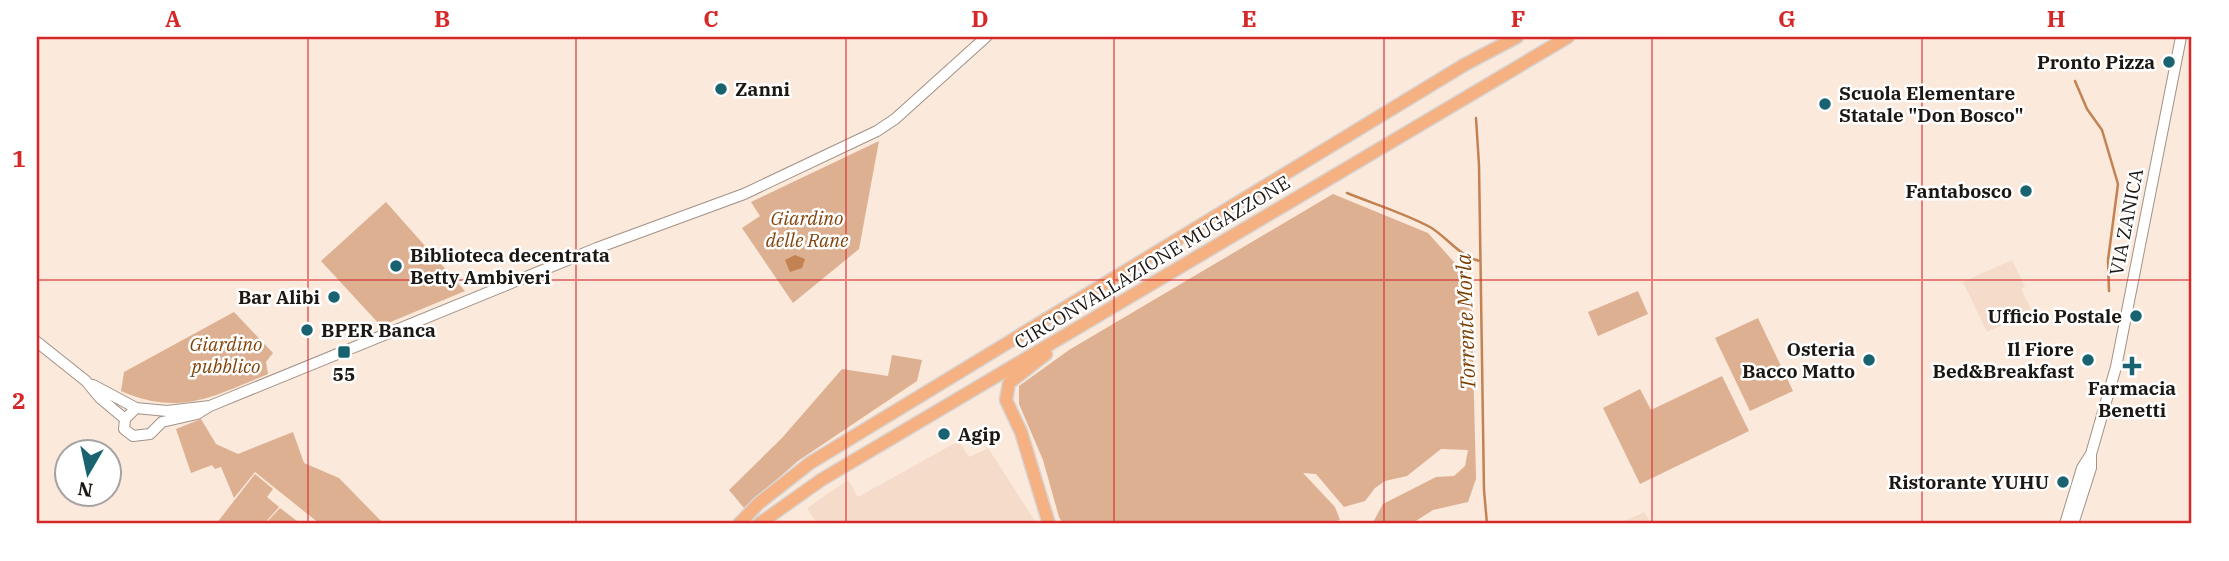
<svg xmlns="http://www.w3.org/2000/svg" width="2229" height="561" font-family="'IBM Plex Serif',serif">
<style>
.built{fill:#f4dbca}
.green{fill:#ddb092}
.water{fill:#c38252}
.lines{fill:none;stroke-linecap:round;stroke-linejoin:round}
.stream{stroke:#c38252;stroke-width:2.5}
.secondary-casing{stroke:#a29185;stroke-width:12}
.highway-casing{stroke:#d6d5d5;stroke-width:15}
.secondary{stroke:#fff;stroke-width:10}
.highway{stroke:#f5b182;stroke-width:12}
.grid{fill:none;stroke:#d62828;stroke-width:2;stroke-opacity:0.55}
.poi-dot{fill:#196370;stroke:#fff;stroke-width:2.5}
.labels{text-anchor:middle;stroke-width:5;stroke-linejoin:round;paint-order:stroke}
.poi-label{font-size:19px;font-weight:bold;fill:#1d1713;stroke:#fff;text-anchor:end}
.park-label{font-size:19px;font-style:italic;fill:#82440a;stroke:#fff}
.street-label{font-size:19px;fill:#1d1713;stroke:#fff}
.water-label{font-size:21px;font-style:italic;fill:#7c3e00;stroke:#fff}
.neatline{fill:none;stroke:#d62828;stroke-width:2.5}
.grid-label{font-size:23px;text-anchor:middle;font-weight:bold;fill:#d62828}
</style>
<rect width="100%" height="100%" fill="#fbe9dc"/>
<path class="built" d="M2012,260L2025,287L2021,289L2032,311L1987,332L1963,282Z
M959,441L969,457L988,448L1037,524H817L807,508L848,480L858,497Z
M1644,512L1652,524H1618Z"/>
<path class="green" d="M879,141L859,249L793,303L742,228L760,216L751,202Z
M1333,194L1428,233L1454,262L1471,277L1476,479L1468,502L1433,510L1411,524H1372L1383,504L1436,477L1454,476L1465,466L1468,450L1441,449L1407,476L1385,481L1375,488L1365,501L1344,507L1316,474L1303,473L1335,507L1340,520L1321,524H1063L1059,517L1043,460L1019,404V386L1069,350Z
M386,202L465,291L381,326L321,261Z
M1638,291L1648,314L1598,336L1588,312Z
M234,312L273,353L266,362L268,374C213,396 180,417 121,391L124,372Z
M1758,318L1793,391L1750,411L1715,338Z
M892,355L922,360L917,381L798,461L744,508L729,490L782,438L842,369L888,376Z
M1722,376L1749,431L1640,484L1603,408L1640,389L1651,410Z
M201,419L216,444L238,454L293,432L304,463L339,478L382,522L379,524H320L255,472L234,498L221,467L215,469L212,465L191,473L176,429Z
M255,474L273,489L267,497L279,507L264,524H216Z
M280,508L301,524H265Z"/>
<path class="water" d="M795,255L805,259L802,268L790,272L785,260Z"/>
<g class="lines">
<path class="stream" d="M2075,81L2087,109L2102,130L2118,184L2108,260L2109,291
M1476,118L1479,165L1484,490L1487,524
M1347,193C1374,204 1404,213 1430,227C1447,237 1460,257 1480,261"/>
<g class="secondary-casing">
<path id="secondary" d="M37,342L86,381L100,398L125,419
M93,385L136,408
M210,406L167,411L136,408L125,419L124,429L133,436L150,434L162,422L197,414L210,406L597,248L744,194L877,131L895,119L986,37
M2065,524L2082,468L2091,454
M2073,524L2091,468V454L2116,367L2181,37"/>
</g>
<g class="highway-casing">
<path id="highway" d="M1046,354L1009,383L1006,400L1021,432L1049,524
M739,524L759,503L810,463L1464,65L1517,37
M759,524L821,480L1568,37"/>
</g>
<use href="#secondary" class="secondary"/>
<use href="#highway" class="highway"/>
</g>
<path class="grid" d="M308,37V524M576,37V524M846,37V524M1114,37V524M1384,37V524M1652,37V524M1922,37V524M37,280H2192"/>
<g class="poi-dot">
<circle cx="2169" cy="62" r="7"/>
<circle cx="721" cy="89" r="7"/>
<circle cx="1825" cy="104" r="7"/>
<circle cx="2026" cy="191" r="7"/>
<circle cx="396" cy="266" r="7"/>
<circle cx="334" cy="297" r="7"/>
<circle cx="2136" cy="316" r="7"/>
<circle cx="307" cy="330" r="7"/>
<rect x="337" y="345" width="14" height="14" rx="3.5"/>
<circle cx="1869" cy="360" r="7"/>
<circle cx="2088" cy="360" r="7"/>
<path d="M2128.5 355.5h7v7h7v7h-7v7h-7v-7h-7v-7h7z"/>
<circle cx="944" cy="434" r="7"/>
<circle cx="2063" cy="482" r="7"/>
</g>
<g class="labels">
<g class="poi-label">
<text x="2155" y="69">Pronto Pizza</text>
<text x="735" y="96" text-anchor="start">Zanni</text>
<text x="1839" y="100" text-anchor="start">Scuola Elementare<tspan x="1839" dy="22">Statale "Don Bosco"</tspan></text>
<text x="2012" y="198">Fantabosco</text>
<text x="410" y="262" text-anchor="start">Biblioteca decentrata<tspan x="410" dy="22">Betty Ambiveri</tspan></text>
<text x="320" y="304">Bar Alibi</text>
<text x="2122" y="323">Ufficio Postale</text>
<text x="321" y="337" text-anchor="start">BPER Banca</text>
<text x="1855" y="356">Osteria<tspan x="1855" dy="22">Bacco Matto</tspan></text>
<text x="2074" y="356">Il Fiore<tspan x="2074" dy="22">Bed&amp;Breakfast</tspan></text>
<text x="344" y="381" text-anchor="middle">55</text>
<text x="2132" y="395" text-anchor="middle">Farmacia<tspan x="2132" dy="22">Benetti</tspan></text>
<text x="958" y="441" text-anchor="start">Agip</text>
<text x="2049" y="489">Ristorante YUHU</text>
</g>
<g class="park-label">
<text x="807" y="225">Giardino<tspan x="807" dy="22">delle Rane</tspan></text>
<text x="226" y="351">Giardino<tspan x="226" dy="22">pubblico</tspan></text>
</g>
<g class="street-label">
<text transform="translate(2126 222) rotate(-79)" y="7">VIA ZANICA</text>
<text transform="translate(1152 262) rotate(-31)" y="7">CIRCONVALLAZIONE MUGAZZONE</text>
</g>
<g class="water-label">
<text transform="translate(1466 322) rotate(-92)" y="7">Torrente Morla</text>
</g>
</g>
<rect width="2229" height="561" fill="none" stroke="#ffffff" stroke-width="77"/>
<g transform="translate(88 473) rotate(189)"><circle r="33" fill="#ffffff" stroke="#a5a2a1" stroke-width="2"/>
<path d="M0-5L12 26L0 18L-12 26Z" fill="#196370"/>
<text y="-10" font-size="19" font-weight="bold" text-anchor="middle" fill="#1d1713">N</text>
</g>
<rect x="38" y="38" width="2152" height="484" class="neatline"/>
<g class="grid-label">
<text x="173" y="27">A</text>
<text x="442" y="27">B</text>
<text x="711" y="27">C</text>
<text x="980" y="27">D</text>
<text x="1249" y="27">E</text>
<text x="1518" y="27">F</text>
<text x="1787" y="27">G</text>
<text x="2056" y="27">H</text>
<text x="19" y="167">1</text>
<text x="19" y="409">2</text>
</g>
</svg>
